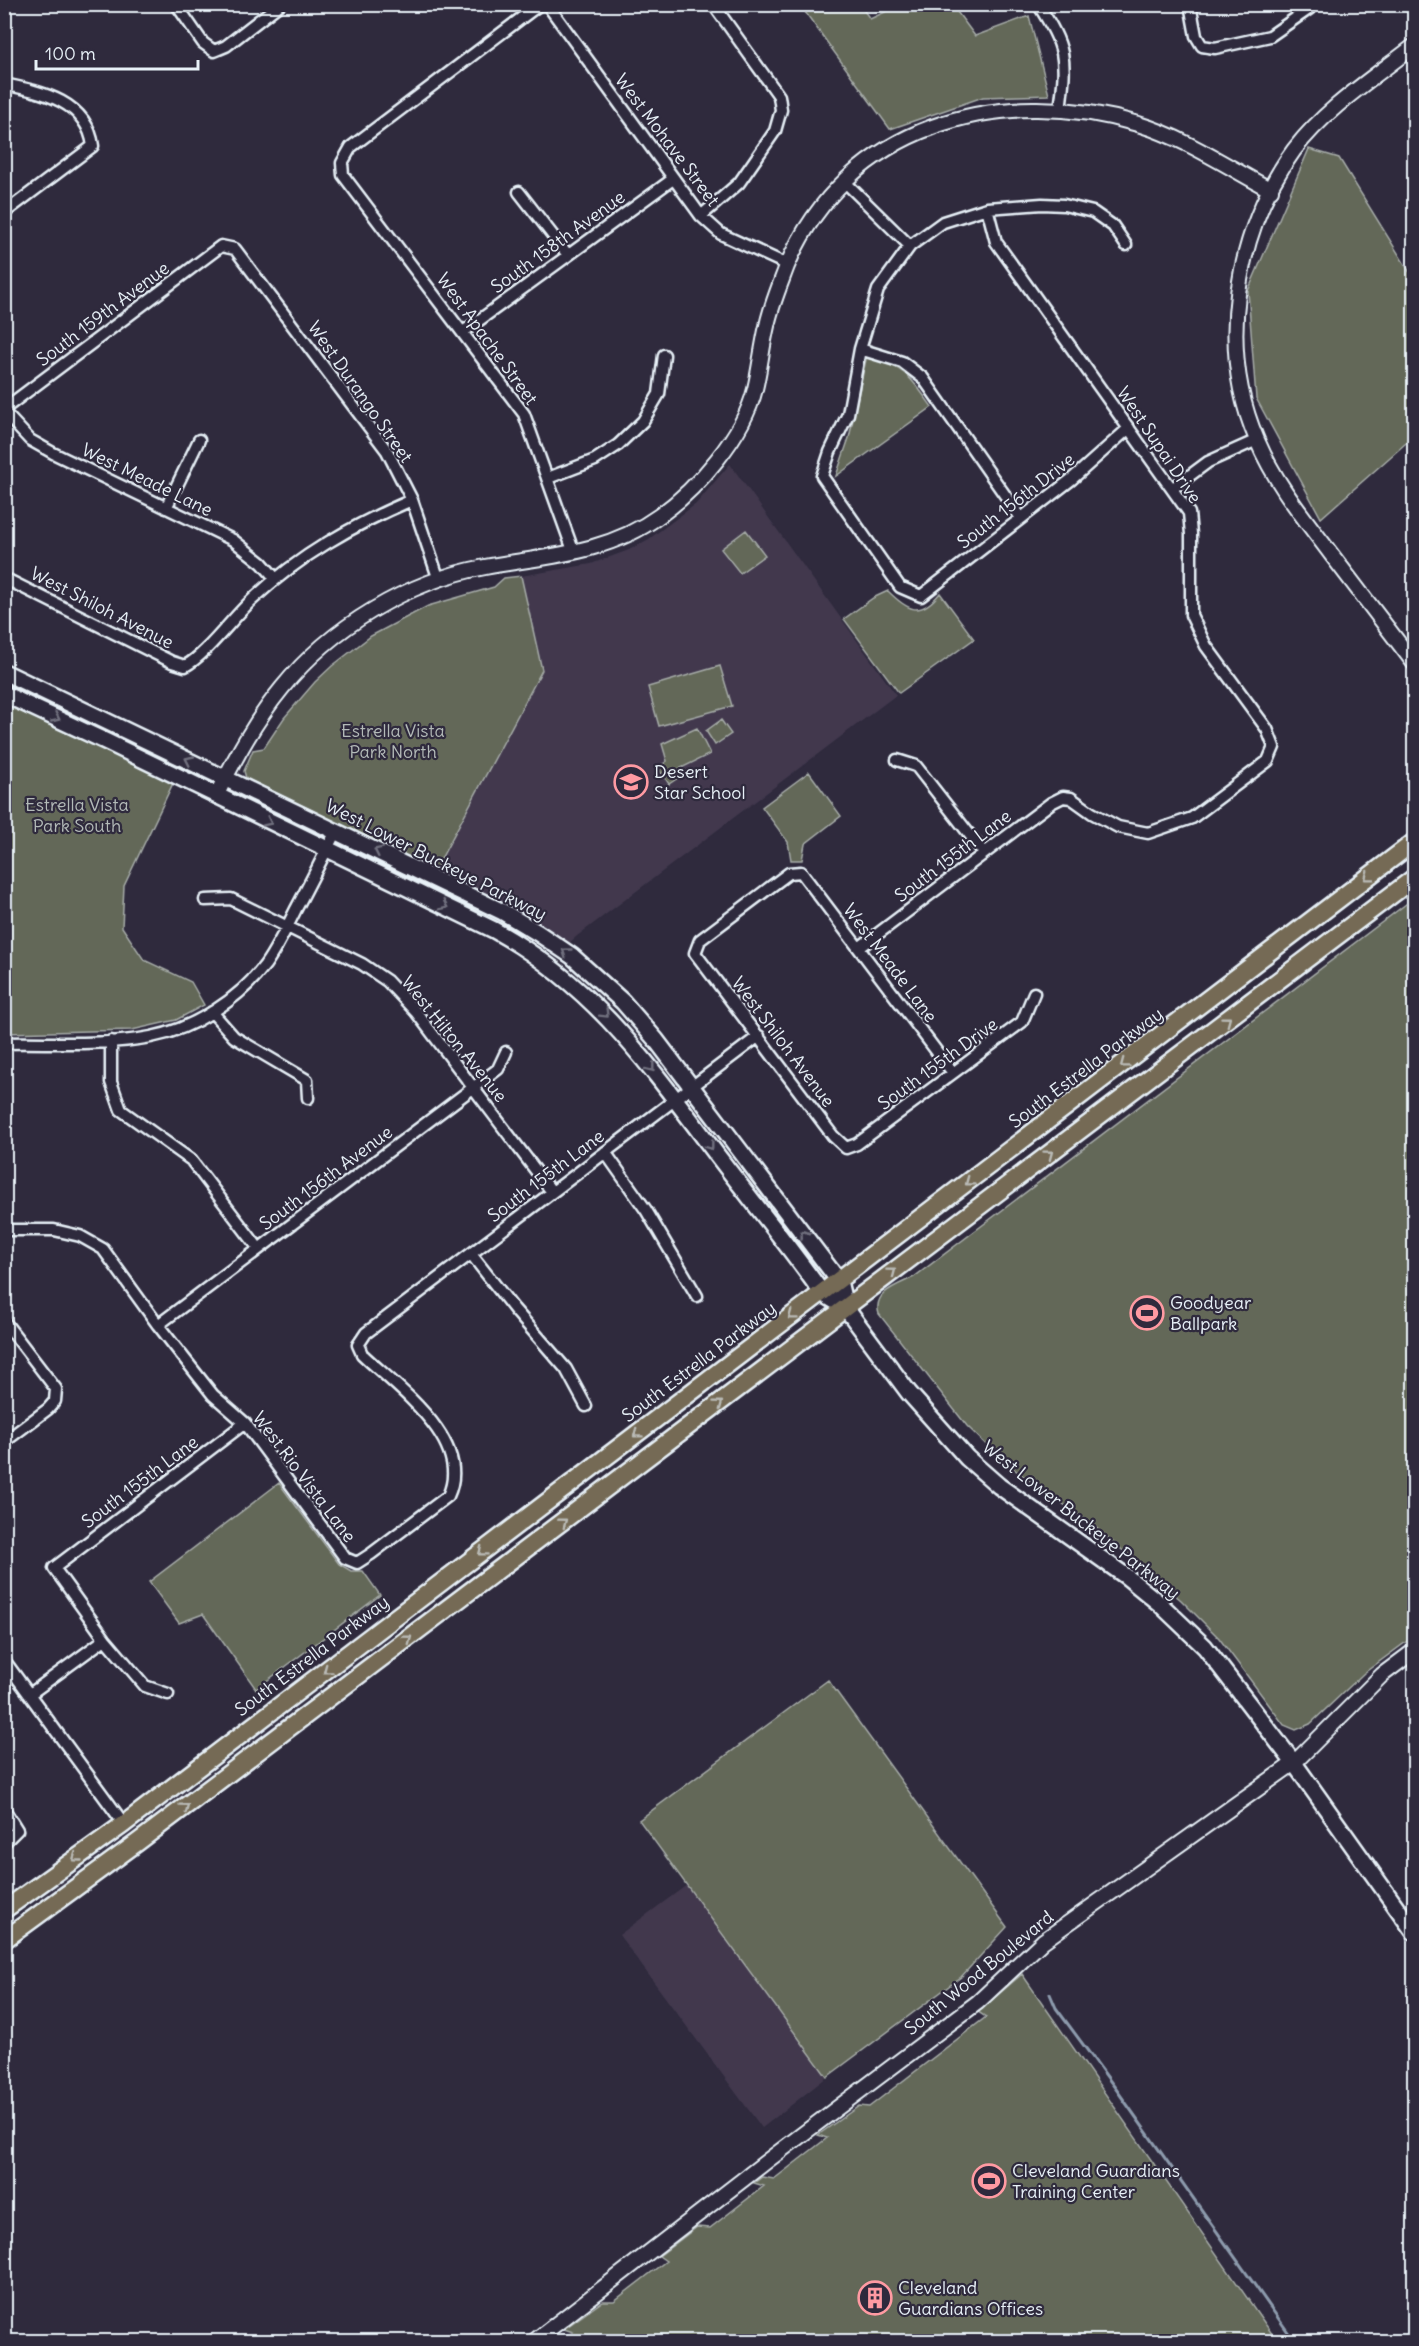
<svg xmlns="http://www.w3.org/2000/svg" width="1419" height="2346" font-family="Delius,sans-serif">
<style>
.built{fill:#42394e}
.green{fill:#636759;stroke:#a6aca8;stroke-width:1.5}
.lines{fill:none;stroke-linecap:round;stroke-linejoin:round}
.stream{stroke:#8d9bad;stroke-width:3}
.minor-casing{stroke:#e8f1f8;stroke-width:15}
.tertiary-casing{stroke:#e8f1f8;stroke-width:18}
.secondary-casing{stroke:#e8f1f8;stroke-width:20}
.primary-casing{stroke:#e8f1f8;stroke-width:21}
.minor{stroke:#2f2a3d;stroke-width:10}
.tertiary{stroke:#2f2a3d;stroke-width:14}
.secondary{stroke:#2f2a3d;stroke-width:15}
.primary{stroke:#756b55;stroke-width:16}
.oneway{stroke:#70707e}
.oneway2{stroke:#babbb7}
.labels{text-anchor:middle;stroke-width:4.5;stroke-linejoin:round;paint-order:stroke}
.street-label{font-size:18px;fill:#e8f1f8;stroke:#2f2a3d}
.park-label{font-size:18px;fill:#b3bab8;stroke:#2f2a3d}
.poi-label{font-size:18px;fill:#e8f1f8;stroke:#2f2a3d;text-anchor:start}
</style>
<rect width="100%" height="100%" fill="#2f2a3d"/>
<filter id="ink" filterUnits="userSpaceOnUse"><feTurbulence type="fractalNoise" baseFrequency=".0167" numOctaves="2"/><feDisplacementMap in="SourceGraphic" scale="12" xChannelSelector="R" yChannelSelector="G"/><feConvolveMatrix kernelMatrix="1 2 1 2 8 2 1 2 1" color-interpolation-filters="sRGB"/></filter>
<g filter="url(#ink)">
<path class="built" d="M730,464L896,695L577,936L568,944L516,911L435,870L542,670L521,576L591,564L629,550L649,539L696,504Z
M687,1885L827,2077L762,2128L619,1935Z"/>
<path class="green" d="M800,5H860L870,19L900,5H952L975,36L1029,16L1049,95L983,97L890,129Z
M1309,149L1339,158L1414,279V436L1321,518L1256,398L1248,291Z
M867,355C905,368 910,376 932,407L836,476L849,438Z
M746,530L765,555L740,573L721,549Z
M521,576L542,670L435,870L246,778L244,771L253,750L264,748L284,718L315,682L332,666L371,636L428,606L494,587L504,578Z
M888,591C908,611 920,618 940,593L974,639L899,693L844,619L873,598Z
M720,666L732,706L659,726L648,687Z
M4,701L174,781L124,886L122,927L144,960L191,982L204,1005L176,1020L132,1030L5,1033Z
M721,720L731,734L715,745L706,731Z
M697,728L710,754L679,769L682,775L669,784L658,768L667,761L662,744Z
M809,772L841,816L805,844L802,860H791L788,842L762,807Z
M1414,898V1636L1364,1673L1310,1724L1296,1730L1284,1725L1219,1638L1181,1600L1094,1526L1004,1462L967,1426L879,1314C872,1292 898,1285 914,1277Z
M279,1483L339,1564L351,1571H363L380,1595L256,1689L203,1614L179,1623L149,1582Z
M828,1680L1007,1927L961,1977L827,2077L639,1820Z
M1022,1974L1277,2341H560L573,2332L564,2329L603,2301H614L666,2261L659,2256L697,2227L710,2228L764,2186L754,2183L762,2177L774,2179L827,2138L818,2135L859,2106L869,2107L986,2017L978,2012Z"/>
<g class="lines">
<path class="stream" d="M1050,1994L1056,2008L1116,2089L1295,2342"/>
<g class="minor-casing">
<path id="minor" d="M176,4L203,43L214,51L226,46L280,4
M540,4L351,147L342,163L343,175L524,414L574,553
M547,4L701,216L721,234L788,265
M878,4H881
M1038,4C1066,48 1067,58 1060,109
M1190,4L1196,36L1202,46L1215,48L1270,36L1316,4
M4,84C42,92 87,101 93,146L4,213
M844,181L910,246
M519,192L568,255
M701,216L739,183L775,131L781,110L779,96L713,4
M1126,245L1113,226L1093,212L1064,205L1042,204L987,208L943,222L910,246L878,290L860,349L848,414L830,452L822,476L900,587L921,596L1072,479L1129,428
M463,332L673,179
M860,349L902,362L923,378L1021,518
M4,409L221,246L235,249L387,451L412,500L439,580
M4,412L30,440L53,453L233,540L262,563L276,579
M548,478L595,460L618,445L643,421L659,394L664,355
M1173,488L1208,462L1257,440
M166,508L199,440
M4,578L172,662L185,666C206,655 233,617 253,599C300,555 353,525 412,500
M897,760L916,766L984,853
M205,900L231,899L362,964L387,981L416,1012L552,1192
M859,948L1051,803L1063,797L1071,798L1092,813L1118,827L1148,833L1192,818L1268,761L1274,747L1267,729L1206,646L1191,615V534L1189,513L996,242L987,208
M212,1012L234,1037L307,1080L308,1098
M111,1041V1082L121,1110L191,1160L259,1249
M4,1043C53,1042 103,1046 151,1037C194,1029 239,999 265,965C277,948 287,927 296,909C310,883 323,857 336,831
M953,1073L801,872L789,873L700,940L695,953L833,1136L846,1148L857,1144L1022,1022L1034,993
M605,1152L646,1210L697,1296
M4,1230H54L80,1236L103,1249L158,1325L213,1395L245,1423L345,1558L357,1563L371,1554L448,1496C474,1441 396,1387 362,1354L358,1345L366,1333L759,1036
M471,1254L514,1309L566,1369L586,1406
M4,1321L56,1389L55,1401L48,1409L4,1442
M158,1325L498,1069L506,1052
M4,1660L124,1824
M30,1694L105,1639
M168,1694L145,1686L105,1639L54,1568L245,1423
M4,1809L17,1830L4,1843"/>
</g>
<g class="tertiary-casing">
<path id="tertiary" d="M1414,46C1373,78 1326,108 1294,150C1235,231 1217,348 1257,440C1275,483 1304,518 1331,554C1359,591 1387,627 1414,663
M216,796C235,758 255,721 282,688C331,627 408,581 485,567C545,556 607,554 659,516C697,489 744,435 755,389C760,368 762,347 767,326C771,306 780,285 787,266C846,125 1000,83 1138,124C1185,138 1228,167 1271,190
M533,2342L767,2161L978,2002L1043,1941L1294,1763L1382,1675L1414,1651"/>
</g>
<g class="secondary-casing">
<path id="secondary" d="M4,672L503,912L538,933L572,956L623,1002L656,1040L839,1281L845,1307
M4,694L107,742L494,930C595,986 649,1065 717,1155C752,1201 789,1246 822,1293L845,1307L909,1393L967,1458L999,1486L1127,1577L1160,1604L1205,1647L1294,1763L1414,1932"/>
</g>
<g class="primary-casing">
<path id="primary" d="M4,1910L124,1824L1414,842
M4,1940L138,1842L1414,878"/>
</g>
<use href="#minor" class="minor"/>
<use href="#tertiary" class="tertiary"/>
<use href="#secondary" class="secondary"/>
<use href="#primary" class="primary"/>
</g>
<defs><path id="oneway-chevron" d="M-2-3.5L2.5 0L-2 3.5" fill="none" stroke-width="1.6" stroke-linecap="round" stroke-linejoin="round" transform="scale(1.5)"/></defs>
<g class="oneway">
<use href="#oneway-chevron" transform="translate(56 718) rotate(25)"/>
<use href="#oneway-chevron" transform="translate(189 760) rotate(-155)"/>
<use href="#oneway-chevron" transform="translate(268 822) rotate(26)"/>
<use href="#oneway-chevron" transform="translate(378 851) rotate(-154)"/>
<use href="#oneway-chevron" transform="translate(444 906) rotate(26)"/>
<use href="#oneway-chevron" transform="translate(566 952) rotate(-144)"/>
<use href="#oneway-chevron" transform="translate(605 1014) rotate(45)"/>
<use href="#oneway-chevron" transform="translate(651 1068) rotate(52)"/>
<use href="#oneway-chevron" transform="translate(710 1146) rotate(53)"/>
<use href="#oneway-chevron" transform="translate(804 1234) rotate(-127)"/>
</g>
<g class="oneway2">
<use href="#oneway-chevron" transform="translate(1368 877) rotate(143)"/>
<use href="#oneway-chevron" transform="translate(1227 1020) rotate(-37)"/>
<use href="#oneway-chevron" transform="translate(1124 1064) rotate(143)"/>
<use href="#oneway-chevron" transform="translate(1049 1154) rotate(-37)"/>
<use href="#oneway-chevron" transform="translate(969 1182) rotate(143)"/>
<use href="#oneway-chevron" transform="translate(892 1272) rotate(-37)"/>
<use href="#oneway-chevron" transform="translate(792 1316) rotate(143)"/>
<use href="#oneway-chevron" transform="translate(719 1404) rotate(-37)"/>
<use href="#oneway-chevron" transform="translate(637 1434) rotate(143)"/>
<use href="#oneway-chevron" transform="translate(563 1522) rotate(-37)"/>
<use href="#oneway-chevron" transform="translate(482 1552) rotate(143)"/>
<use href="#oneway-chevron" transform="translate(408 1639) rotate(-37)"/>
<use href="#oneway-chevron" transform="translate(327 1670) rotate(143)"/>
<use href="#oneway-chevron" transform="translate(185 1807) rotate(-37)"/>
<use href="#oneway-chevron" transform="translate(76 1858) rotate(144)"/>
</g>
</g>
<defs>
<g id="school-ring" transform="scale(1.725)"><circle r="9.5" fill="#2f2a3d" stroke="#ff9aa2" stroke-width="1.5"/><path d="M0-5L7-2L0 1L-7-2ZM-4 1L0 2.5L4 1V4Q0 6-4 4Z" fill="#ff9aa2"/></g>
<g id="stadium-ring" transform="scale(1.725)"><circle r="9.5" fill="#2f2a3d" stroke="#ff9aa2" stroke-width="1.5"/><path d="M0-5a6.5 5 0 1 0 0 10a6.5 5 0 1 0 0-10ZM-3.5-1.8h7v3.6h-7Z" fill="#ff9aa2"/></g>
<g id="building-ring" transform="scale(1.725)"><circle r="9.5" fill="#2f2a3d" stroke="#ff9aa2" stroke-width="1.5"/><path d="M-4-6H4V6H1V3H-1V6H-4ZM-2.5-4.3h1.7v1.8h-1.7ZM.8-4.3h1.7v1.8H.8ZM-2.5-1h1.7V.8h-1.7ZM.8-1h1.7V.8H.8Z" fill="#ff9aa2"/></g>
</defs>
<g fill-rule="evenodd">
<use href="#school-ring" x="631" y="782"/>
<use href="#stadium-ring" x="1147" y="1313"/>
<use href="#stadium-ring" x="989" y="2181"/>
<use href="#building-ring" x="875" y="2298"/>
</g>
<g class="labels">
<g class="street-label">
<text transform="translate(667 140) rotate(53)" y="6">West Mohave Street</text>
<text transform="translate(558 242) rotate(-36)" y="6">South 158th Avenue</text>
<text transform="translate(103 314) rotate(-37)" y="6">South 159th Avenue</text>
<text transform="translate(487 339) rotate(54)" y="6">West Apache Street</text>
<text transform="translate(360 392) rotate(55)" y="6">West Durango Street</text>
<text transform="translate(1159 445) rotate(56)" y="6">West Supai Drive</text>
<text transform="translate(147 480) rotate(26)" y="6">West Meade Lane</text>
<text transform="translate(1016 501) rotate(-38)" y="6">South 156th Drive</text>
<text transform="translate(102 608) rotate(27)" y="6">West Shiloh Avenue</text>
<text transform="translate(953 856) rotate(-37)" y="6">South 155th Lane</text>
<text transform="translate(436 860) rotate(27)" y="6">West Lower Buckeye Parkway</text>
<text transform="translate(890 963) rotate(53)" y="6">West Meade Lane</text>
<text transform="translate(454 1039) rotate(51)" y="6">West Hilton Avenue</text>
<text transform="translate(783 1042) rotate(53)" y="6">West Shiloh Avenue</text>
<text transform="translate(938 1064) rotate(-36)" y="6">South 155th Drive</text>
<text transform="translate(1086 1068) rotate(-37)" y="6">South Estrella Parkway</text>
<text transform="translate(546 1176) rotate(-37)" y="6">South 155th Lane</text>
<text transform="translate(326 1178) rotate(-37)" y="6">South 156th Avenue</text>
<text transform="translate(699 1362) rotate(-37)" y="6">South Estrella Parkway</text>
<text transform="translate(304 1477) rotate(53)" y="6">West Rio Vista Lane</text>
<text transform="translate(140 1482) rotate(-37)" y="6">South 155th Lane</text>
<text transform="translate(1081 1520) rotate(38)" y="6">West Lower Buckeye Parkway</text>
<text transform="translate(312 1656) rotate(-37)" y="6">South Estrella Parkway</text>
<text transform="translate(979 1973) rotate(-39)" y="6">South Wood Boulevard</text>
</g>
<g class="park-label">
<text x="393" y="737">Estrella Vista<tspan x="393" dy="21">Park North</tspan></text>
<text x="77" y="811">Estrella Vista<tspan x="77" dy="21">Park South</tspan></text>
</g>
<g class="poi-label">
<text x="654" y="778">Desert<tspan x="654" dy="21">Star School</tspan></text>
<text x="1170" y="1309">Goodyear<tspan x="1170" dy="21">Ballpark</tspan></text>
<text x="1012" y="2177">Cleveland Guardians<tspan x="1012" dy="21">Training Center</tspan></text>
<text x="898" y="2294">Cleveland<tspan x="898" dy="21">Guardians Offices</tspan></text>
</g>
</g>
<rect width="1419" height="2346" fill="none" stroke="#2f2a3d" stroke-width="24"/>
<rect x="12" y="12" width="1395" height="2322" fill="none" stroke="#e8f1f8" stroke-width="2" filter="url(#ink)"/>
<path d="M36 60v9h162v-9" fill="none" stroke="#e8f1f8" stroke-width="3"/>
<text x="45" y="60" font-size="18" fill="#e8f1f8" stroke="#2f2a3d" stroke-width="4.5" paint-order="stroke">100 m</text>
</svg>
